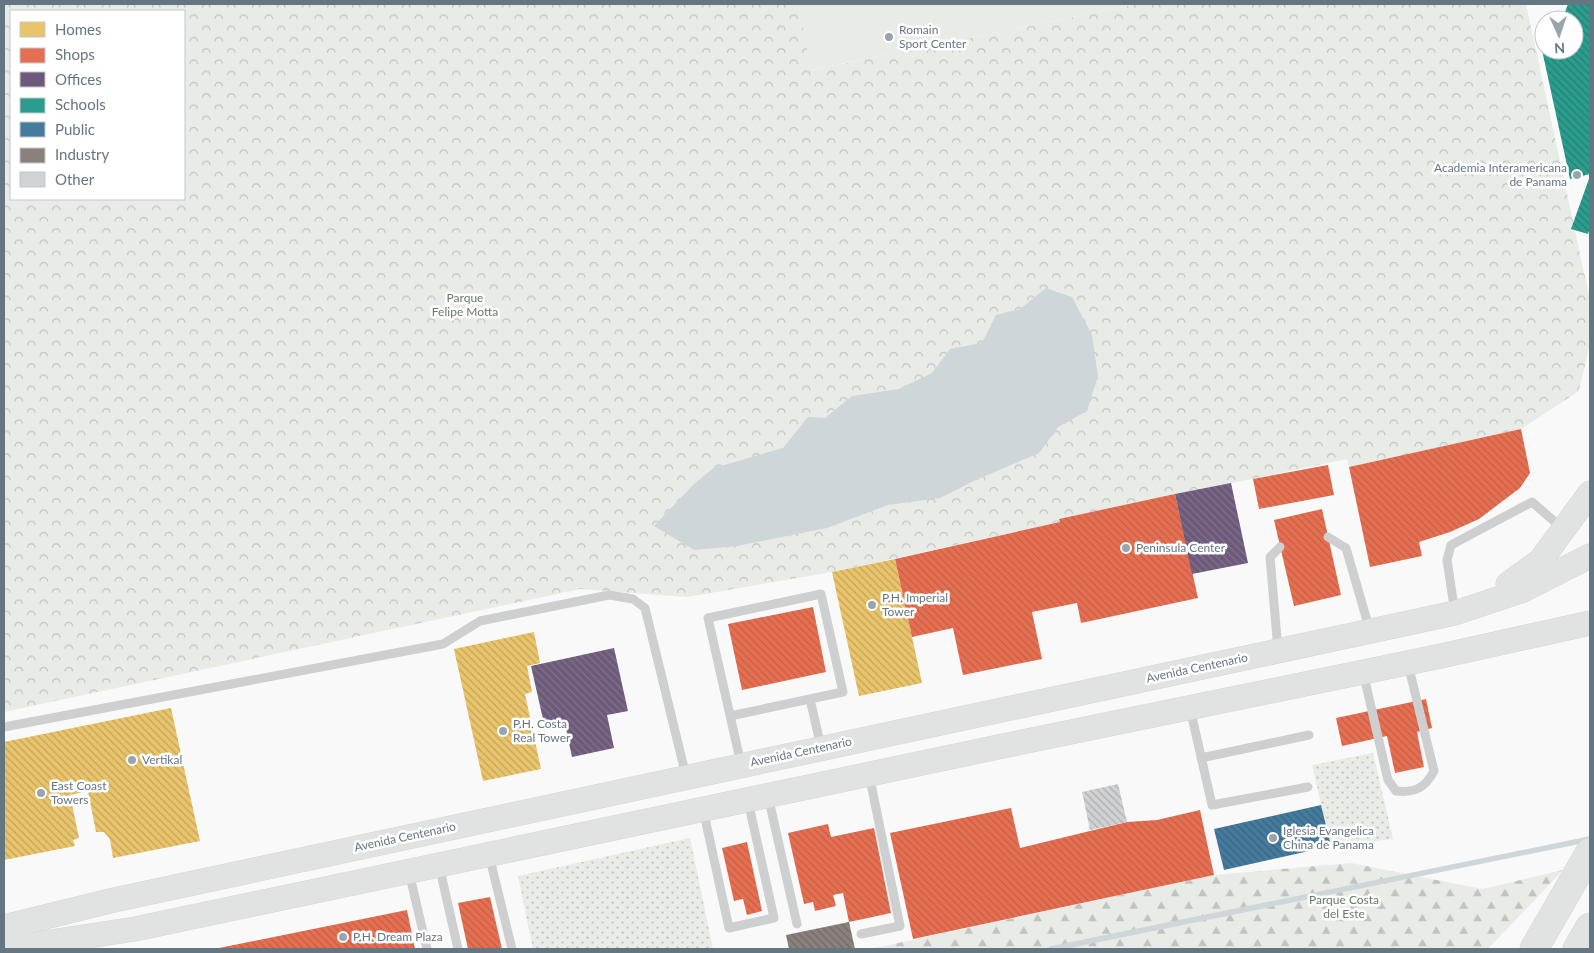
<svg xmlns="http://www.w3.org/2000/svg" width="1594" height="953" font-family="Lato,sans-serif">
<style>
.grass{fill:url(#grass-dots)}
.forest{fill:url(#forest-firs)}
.park{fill:url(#park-crowns);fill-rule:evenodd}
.garden{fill:#e8ebe6}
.water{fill:#ced6d9}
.homes{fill:url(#homes-back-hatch)}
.shops{fill:url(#shops-back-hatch)}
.offices{fill:url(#offices-back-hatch)}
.schools{fill:url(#schools-back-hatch)}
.public{fill:url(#public-back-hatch)}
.industry{fill:url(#industry-back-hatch)}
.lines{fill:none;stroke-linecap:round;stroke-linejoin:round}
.stream{stroke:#ced6d9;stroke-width:5.5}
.building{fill:url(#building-back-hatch)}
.secondary-casing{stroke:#d5d6d7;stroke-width:25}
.motorway-casing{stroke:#d5d6d6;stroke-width:29}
.service{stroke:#cecfd0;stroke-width:9}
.secondary{stroke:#e1e2e2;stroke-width:24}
.motorway{stroke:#e1e2e2;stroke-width:28}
.poi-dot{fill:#99a4ac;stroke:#fff;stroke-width:2}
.labels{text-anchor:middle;stroke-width:5;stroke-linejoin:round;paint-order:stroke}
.poi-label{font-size:12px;fill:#657683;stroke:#fff;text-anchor:start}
.park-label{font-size:12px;fill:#687a64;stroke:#fff}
.street-label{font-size:12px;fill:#657683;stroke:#fff}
</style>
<defs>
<pattern id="grass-dots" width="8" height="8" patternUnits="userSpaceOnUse" patternTransform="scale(1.25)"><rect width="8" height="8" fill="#e8ebe6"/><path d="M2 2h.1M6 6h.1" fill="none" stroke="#c0c3c0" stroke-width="1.8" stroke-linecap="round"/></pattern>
<pattern id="forest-firs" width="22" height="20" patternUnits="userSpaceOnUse" patternTransform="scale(1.25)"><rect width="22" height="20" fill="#e8ebe6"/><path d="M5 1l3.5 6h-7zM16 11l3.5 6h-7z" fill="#c0c3c0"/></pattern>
<pattern id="park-crowns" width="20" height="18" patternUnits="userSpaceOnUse" patternTransform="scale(1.25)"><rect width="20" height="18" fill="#e8ebe6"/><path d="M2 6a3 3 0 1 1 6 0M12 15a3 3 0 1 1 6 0" fill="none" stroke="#c0c3c0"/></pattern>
<pattern id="homes-back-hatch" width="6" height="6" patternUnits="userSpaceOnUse" patternTransform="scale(1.25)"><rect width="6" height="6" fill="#e9c46a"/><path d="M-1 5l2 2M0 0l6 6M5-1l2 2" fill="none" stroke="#c0a45d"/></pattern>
<pattern id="shops-back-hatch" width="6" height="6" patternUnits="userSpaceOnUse" patternTransform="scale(1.25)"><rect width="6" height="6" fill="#e76f51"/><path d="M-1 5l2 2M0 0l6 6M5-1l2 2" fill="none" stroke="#bf6049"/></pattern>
<pattern id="offices-back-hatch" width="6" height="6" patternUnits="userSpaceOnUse" patternTransform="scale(1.25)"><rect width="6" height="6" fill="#6d597a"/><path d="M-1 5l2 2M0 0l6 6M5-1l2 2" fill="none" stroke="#81728d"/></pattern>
<pattern id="schools-back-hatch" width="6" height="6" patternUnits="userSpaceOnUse" patternTransform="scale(1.25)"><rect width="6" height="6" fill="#2a9d8f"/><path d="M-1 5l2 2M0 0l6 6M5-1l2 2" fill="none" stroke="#277e75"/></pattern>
<pattern id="public-back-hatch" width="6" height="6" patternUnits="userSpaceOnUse" patternTransform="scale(1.25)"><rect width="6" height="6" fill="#457b9d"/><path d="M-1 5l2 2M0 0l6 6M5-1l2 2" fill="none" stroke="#3b6580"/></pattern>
<pattern id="industry-back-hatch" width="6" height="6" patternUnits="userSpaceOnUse" patternTransform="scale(1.25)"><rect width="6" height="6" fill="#8a817c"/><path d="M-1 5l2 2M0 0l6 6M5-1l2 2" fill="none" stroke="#6f6a67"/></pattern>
<pattern id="building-back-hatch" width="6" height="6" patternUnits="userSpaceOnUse" patternTransform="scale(1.25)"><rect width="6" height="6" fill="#d0d2d3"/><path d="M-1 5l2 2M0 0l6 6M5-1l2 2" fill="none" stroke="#acafb1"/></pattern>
</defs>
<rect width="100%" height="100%" fill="#f9f9f9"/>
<path class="grass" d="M1373,753L1393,839L1331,846L1312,765Z
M690,838L713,949H533L518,876Z"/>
<path class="forest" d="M1351,863L1482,889L1563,870L1488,949H870L1214,875Z"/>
<path class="park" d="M4,4H798L812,70L1138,4H1526L1590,300V343L1579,391L1521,429L1349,467L1347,459L1060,519V522L832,572L687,597L580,589L4,712ZM11,11H184V199H11Z"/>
<path class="garden" d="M798,4H1138L811,70Z"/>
<path class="water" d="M1046,288L1072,297L1092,335L1098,376L1087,411L1058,427L1039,453L978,479L940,498L888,505L827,528L737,546L694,550L654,526L695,483L714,468L783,448L808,417L825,418L852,396L899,389L932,373L950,349L982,343L996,315L1020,309Z"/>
<path class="homes" d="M895,559L922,683L859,696L832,572Z
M534,632L540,663L527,666L532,692L525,694L541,769L483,781L454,649Z
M171,708L200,841L113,858L110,839L104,832H96L88,791L70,795L79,838L73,840L75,846L4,860V742Z"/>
<path class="shops" d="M1521,429L1530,473L1520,488L1479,519L1450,532L1419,542L1422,556L1370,567L1349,467Z
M1328,465L1334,495L1259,509L1253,479Z
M1175,494L1198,598L1081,623L1077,603L1032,612L1042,659L963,675L953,628L912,637L895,559L1060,522L1059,519Z
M1322,509L1341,595L1294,606L1274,520Z
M813,607L826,672L742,690L728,624Z
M1426,699L1432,728L1417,732L1424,767L1395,773L1387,736L1342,746L1336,718Z
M1011,808L1020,848L1127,822L1157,820L1200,810L1214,875L913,939L890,833Z
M828,824L831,837L874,828L891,913L849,922L843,893L833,895L836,906L815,911L813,902L804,904L788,833Z
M747,842L762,911L747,915L743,899L734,901L722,848Z
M490,897L502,949H468L458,903Z
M407,910L415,949H220L219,948Z"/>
<path class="offices" d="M1231,483L1248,563L1192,574L1175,494Z
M614,648L628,711L607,715L614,748L572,757L565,724L545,728L531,666Z"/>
<path class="schools" d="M1568,4H1590V174L1570,179L1542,50H1574V20H1562Z
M1590,176V227L1588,234L1571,229Z"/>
<path class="public" d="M1321,805L1331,846L1224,870L1214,829Z"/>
<path class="industry" d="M849,922L855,949H789L786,935Z"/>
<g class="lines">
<path class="stream" d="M1051,949L1590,839"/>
</g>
<path class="building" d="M1118,784L1127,822L1090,830L1082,792Z"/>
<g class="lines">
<g class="secondary-casing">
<path id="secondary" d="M1508,584L1541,560L1590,493
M4,927L114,900L1455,613L1521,591L1590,556
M4,949L135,929L1003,746L1441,656L1590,623"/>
</g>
<g class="motorway-casing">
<path id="motorway" d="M1534,949L1590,852
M1577,949L1590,927"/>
</g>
<path class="service" d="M1328,537L1346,548L1370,631
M1455,613L1447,560L1451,545L1532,502L1562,528
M1278,650L1270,557L1280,547
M1363,672L1388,780L1396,791C1415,793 1425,788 1434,771L1408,664
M810,699L821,747
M1190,708L1212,805L1308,787
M730,716L843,692L821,594L708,618L741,764
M4,727L443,644L480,621L609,595L633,599L645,608L686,776
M1201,758L1309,735
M768,796L797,924
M703,809L729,928L774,918L748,801
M489,855L512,949
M439,865L458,949
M409,872L427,949
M861,934L900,926L869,774"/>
<use href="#secondary" class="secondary"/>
<use href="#motorway" class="motorway"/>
</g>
<g class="poi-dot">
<circle cx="889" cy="37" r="5"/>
<circle cx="1577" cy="175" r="5"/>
<circle cx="1126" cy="548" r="5"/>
<circle cx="872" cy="605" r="5"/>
<circle cx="503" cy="731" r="5"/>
<circle cx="132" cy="760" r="5"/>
<circle cx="41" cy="793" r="5"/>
<circle cx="1273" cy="838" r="5"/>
<circle cx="343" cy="937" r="5"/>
</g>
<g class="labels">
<g class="poi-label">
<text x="899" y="34">Romain<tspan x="899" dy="14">Sport Center</tspan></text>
<text x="1567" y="172" text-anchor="end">Academia Interamericana<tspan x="1567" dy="14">de Panama</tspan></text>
<text x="1136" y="552">Peninsula Center</text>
<text x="882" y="602">P.H. Imperial<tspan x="882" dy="14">Tower</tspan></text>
<text x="513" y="728">P.H. Costa<tspan x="513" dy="14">Real Tower</tspan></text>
<text x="142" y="764">Vertikal</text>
<text x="51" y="790">East Coast<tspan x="51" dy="14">Towers</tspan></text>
<text x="1283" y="835">Iglesia Evangelica<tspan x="1283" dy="14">China de Panama</tspan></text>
<text x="353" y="941">P.H. Dream Plaza</text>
</g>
<g class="park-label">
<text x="465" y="302">Parque<tspan x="465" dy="14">Felipe Motta</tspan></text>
<text x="1344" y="904">Parque Costa<tspan x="1344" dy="14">del Este</tspan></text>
</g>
<g class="street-label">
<text transform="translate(1197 668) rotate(-12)" y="4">Avenida Centenario</text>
<text transform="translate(801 752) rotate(-12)" y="4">Avenida Centenario</text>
<text transform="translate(405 837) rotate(-12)" y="4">Avenida Centenario</text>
</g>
</g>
<rect width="1594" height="953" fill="none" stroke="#657683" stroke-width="10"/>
<rect x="10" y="10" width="175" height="190" fill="#ffffff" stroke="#c1c8cd"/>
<rect x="20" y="22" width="25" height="15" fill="#e9c46a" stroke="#c1c8cd"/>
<text x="55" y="35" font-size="15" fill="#657683">Homes</text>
<rect x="20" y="48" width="25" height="15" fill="#e76f51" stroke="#c1c8cd"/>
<text x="55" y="60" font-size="15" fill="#657683">Shops</text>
<rect x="20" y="72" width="25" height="15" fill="#6d597a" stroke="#c1c8cd"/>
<text x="55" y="85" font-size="15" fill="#657683">Offices</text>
<rect x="20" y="98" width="25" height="15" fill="#2a9d8f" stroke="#c1c8cd"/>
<text x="55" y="110" font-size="15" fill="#657683">Schools</text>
<rect x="20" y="122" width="25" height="15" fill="#457b9d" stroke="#c1c8cd"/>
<text x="55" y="135" font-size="15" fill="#657683">Public</text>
<rect x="20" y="148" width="25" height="15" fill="#8a817c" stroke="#c1c8cd"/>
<text x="55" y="160" font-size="15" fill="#657683">Industry</text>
<rect x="20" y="172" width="25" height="15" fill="#d0d2d3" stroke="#c1c8cd"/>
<text x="55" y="185" font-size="15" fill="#657683">Other</text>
<g transform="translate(1559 35) rotate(177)"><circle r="24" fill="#ffffff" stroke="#c1c8cd"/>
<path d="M0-4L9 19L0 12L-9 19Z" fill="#99a4ac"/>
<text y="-8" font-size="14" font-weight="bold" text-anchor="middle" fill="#657683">N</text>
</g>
</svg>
